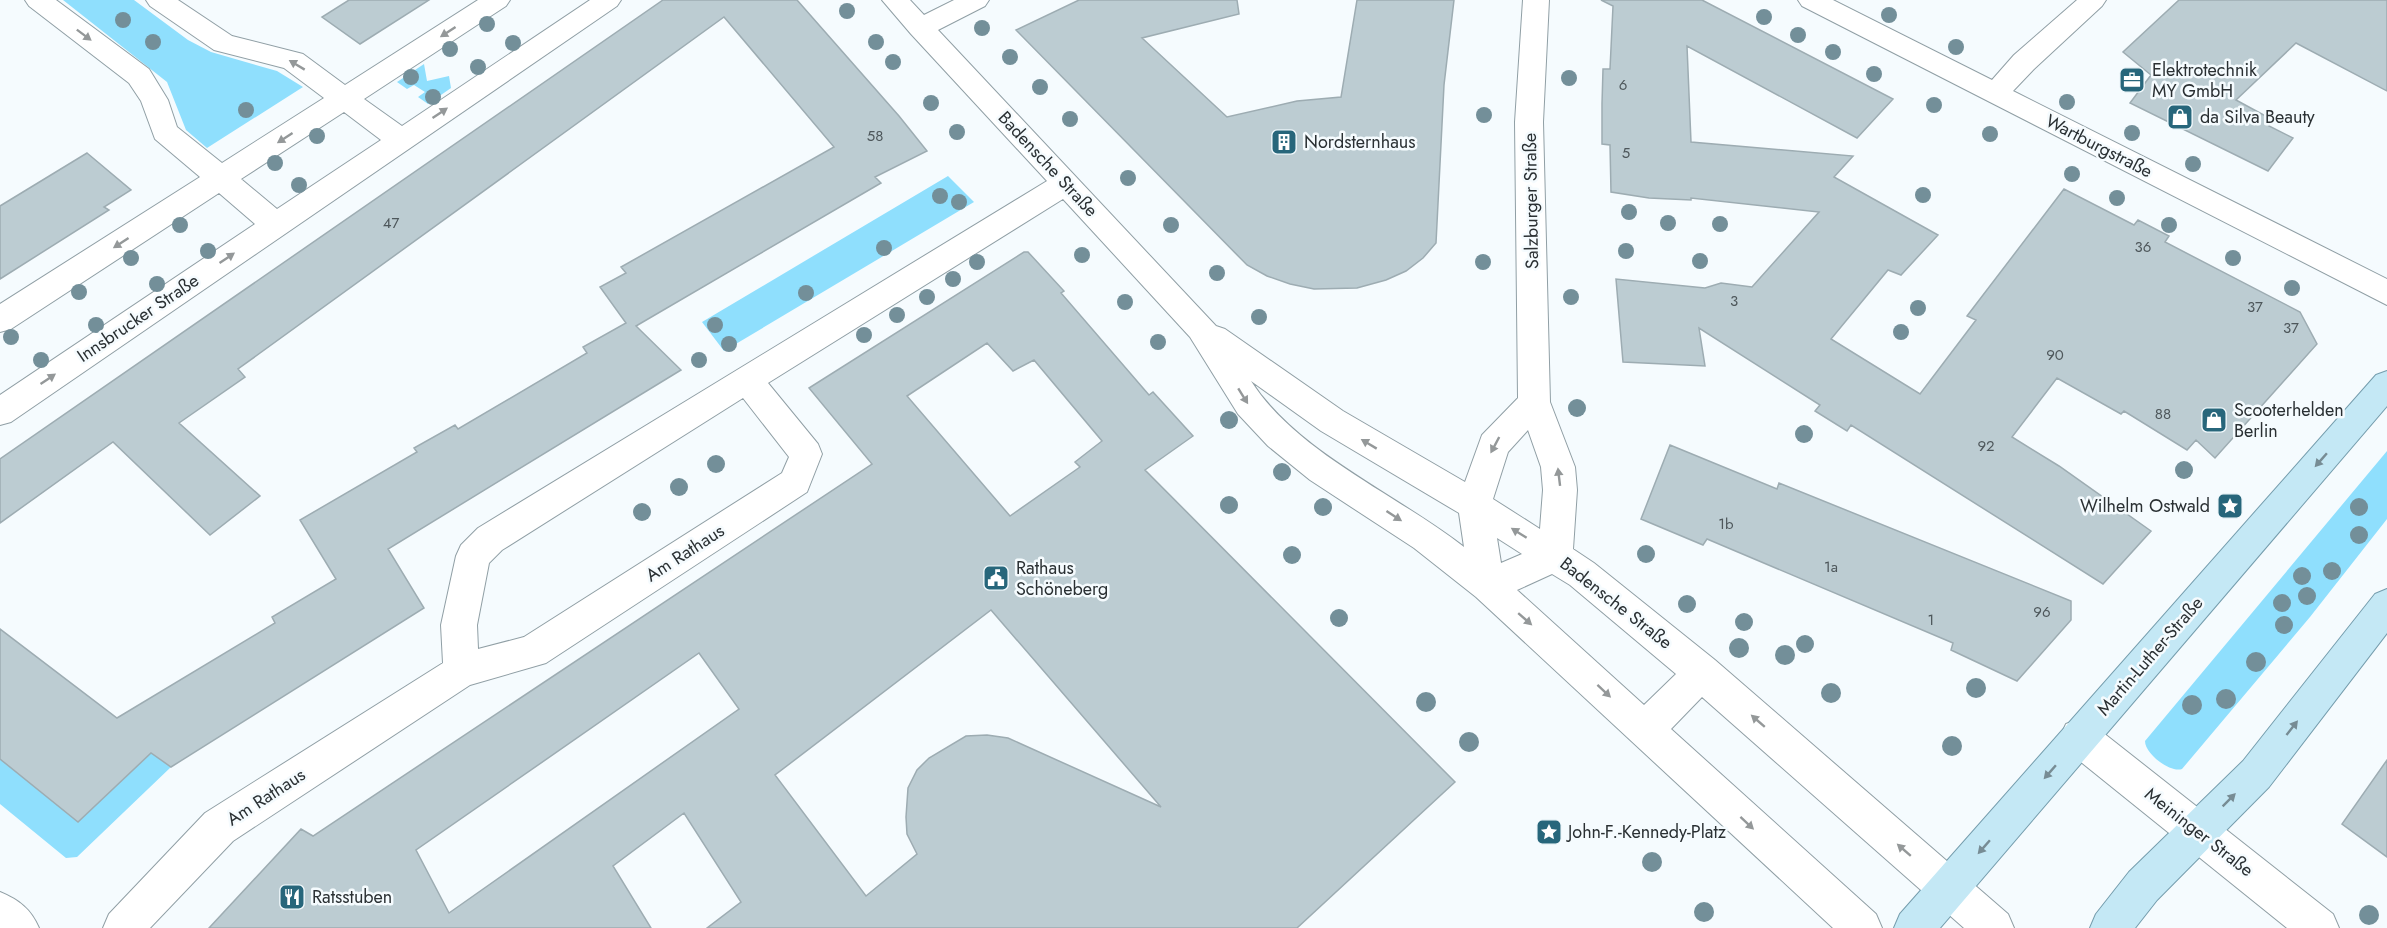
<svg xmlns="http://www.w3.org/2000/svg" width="2387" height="928" font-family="Jost,sans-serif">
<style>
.green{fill:#8fdffd}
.building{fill:#bcccd2;stroke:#9dacb2;stroke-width:1.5;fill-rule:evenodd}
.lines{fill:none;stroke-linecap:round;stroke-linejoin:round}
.minor-casing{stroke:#909fa5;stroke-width:2}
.major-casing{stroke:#759dad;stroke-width:2}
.minor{fill:#fff;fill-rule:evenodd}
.major{fill:#c4e8f5;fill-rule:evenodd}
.tree{fill:#738f99}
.oneway{fill:#949899}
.oneway2{fill:#778c94}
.labels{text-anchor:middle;stroke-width:5;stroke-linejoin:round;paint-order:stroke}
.number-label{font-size:15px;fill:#4e575b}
.poi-label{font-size:18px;fill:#2a3033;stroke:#f5fbfe;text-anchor:start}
.street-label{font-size:18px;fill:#2a3033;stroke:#f5fbfe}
</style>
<rect width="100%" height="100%" fill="#f5fbfe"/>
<path class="green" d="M63,0H134L188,40L211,52L277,71L303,87L207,148L186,130L167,82Z
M424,64L427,81L449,76L451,88L428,104L418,97L425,92L414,85L407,89L397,82Z
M948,176L974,202L724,351L702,322Z
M2387,451V519L2310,617L2182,769C2170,773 2145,754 2145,741Z
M151,753L171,767L77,857L66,858L0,804V759L78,822Z"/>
<path class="building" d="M349,0H429L360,44L322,17Z
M663,0H797L899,116L927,151L875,177L881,183L636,326L681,370L388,549L424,608L171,767L151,753L78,822L0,759V629L117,718L275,623L272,617L336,579L300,520L417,452L414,448L455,425L458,429L587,353L583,347L626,323L600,287L626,273L621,267L834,147L724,17L238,369L245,377L179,423L260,496L210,535L113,442L0,523V459Z
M1079,0H1237L1239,14L1142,38L1227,117L1297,101L1341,97L1357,0H1454L1444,85L1436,243L1423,258L1406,271L1386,280L1357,288L1314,289L1290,284L1267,276L1247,265L1016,30Z
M1601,0H1702L1893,99L1857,138L1687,46L1691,142L1853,156L1834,177L1938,235L1901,275L1888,270L1831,339L1920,394L1976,320L1967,316L2064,189L2134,225L2138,220L2169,236L2165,242L2300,312L2317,344L2215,458L2196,440L2187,450L2124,411L2121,414L2057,378L2012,437L2059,466L2151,531L2103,584L1851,425L1847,431L1815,411L1820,405L1699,328L1705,366L1623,362L1616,279L1705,288L1721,283L1752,287L1819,212L1691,198V200L1649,198L1611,192L1610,145L1602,144V104L1603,69H1610L1613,6Z
M2179,0H2387V91L2296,43L2236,100L2273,120L2269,126L2293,138L2268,171L2130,103L2151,75L2123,52Z
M87,153L131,190L104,207L109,210L0,279V206Z
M1024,252H1028L1064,291L1061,293L1149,395L1153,392L1193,436L1145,470L1455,782L1297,928H707L741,902L684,813L613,866L651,928H209L301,829L313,836L872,464L809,388ZM987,343L1013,371L1034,360L1102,441L1075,462L1080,467L1010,516L907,396ZM991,610L1161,807L1008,738L987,735L966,736L929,758L917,770L908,788L906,817L907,834L917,854L866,896L775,775ZM699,653L739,709L449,913L416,850Z
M1670,445L1777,489L1779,483L2071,601V620L2017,681L1951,650L1953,643L1707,539L1703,545L1641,519Z
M2387,760V857L2342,824Z"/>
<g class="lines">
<g class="minor-casing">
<path id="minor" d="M25,0H56L149,69L168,100L177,127L222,163L324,98L284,68L214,50L150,6L146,0H178L232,36L303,54L345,85L478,0H510L506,6L364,99L402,126L590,0H621L617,6L11,422L0,425V395L255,224L219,193L11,329L0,332V304L200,177L155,139L141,101L129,83L29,6ZM344,112L381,140L277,209L241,179Z
M882,0H910L924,15L954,0H989L985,6L938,30L1216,326L1225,329L1343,411L1465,482L1482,435L1518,398L1515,122L1523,0H1549L1543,122L1550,402L1575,467L1577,490L1573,549L1594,563L1715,660L2008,914L2014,928H1964L1702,697L1671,729L1876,914L1882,928H1833L1476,597L1414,548L1310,480L1268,446L1238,414L1190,337L1063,199L768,383L818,444L822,454L807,492L546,663L470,685L233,841L150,928H103L109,914L205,813L443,663L441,625L456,556L461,545L478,528L1047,181L911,34ZM1251,381L1321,431L1459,513L1464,547C1398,495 1297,453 1251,381ZM743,398L789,457L782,473L524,637L478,649L477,625L489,563L502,550ZM1528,430L1541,467L1543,490L1540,529L1493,499L1508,452ZM1497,538L1522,554L1501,563ZM1552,574L1570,585L1676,674L1644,705L1517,590Z
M1798,0H1833L1992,80L2014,55L2077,0H2106L2102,6L2034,69L2013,91L2387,279V305L1802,6Z
M2079,719L2092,724L2333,914L2339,928H2287L2066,750L2060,737L2066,724Z
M0,892C19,900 31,909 39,928H0Z"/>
</g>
<g class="major-casing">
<path id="major" d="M2387,371V406L1940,928H1894L1900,914L2376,375Z
M2387,589V633L2269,787L2157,900L2135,928H2090L2096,914L2129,872L2243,761L2375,594Z"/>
</g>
<use href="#minor" class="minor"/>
<use href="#major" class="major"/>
</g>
<g class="tree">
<circle cx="847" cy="11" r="8"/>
<circle cx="1889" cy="15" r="8"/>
<circle cx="1764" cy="17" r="8"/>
<circle cx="123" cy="20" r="8"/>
<circle cx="487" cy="24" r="8"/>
<circle cx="982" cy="28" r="8"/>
<circle cx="1798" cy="35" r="8"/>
<circle cx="153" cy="42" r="8"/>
<circle cx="876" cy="42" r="8"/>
<circle cx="513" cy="43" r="8"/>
<circle cx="1956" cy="47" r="8"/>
<circle cx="450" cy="49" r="8"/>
<circle cx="1833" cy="52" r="8"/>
<circle cx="1010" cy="57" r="8"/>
<circle cx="893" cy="62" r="8"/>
<circle cx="478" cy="67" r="8"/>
<circle cx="1874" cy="74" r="8"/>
<circle cx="411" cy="77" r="8"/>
<circle cx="1569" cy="78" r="8"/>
<circle cx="1040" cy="87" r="8"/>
<circle cx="433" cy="97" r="8"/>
<circle cx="2067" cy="102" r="8"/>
<circle cx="931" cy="103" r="8"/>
<circle cx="1934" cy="105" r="8"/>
<circle cx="246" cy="110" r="8"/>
<circle cx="1484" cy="115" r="8"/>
<circle cx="1070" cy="119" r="8"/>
<circle cx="957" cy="132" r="8"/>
<circle cx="2132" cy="133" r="8"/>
<circle cx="1990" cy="134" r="8"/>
<circle cx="317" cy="136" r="8"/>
<circle cx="275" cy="163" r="8"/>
<circle cx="2193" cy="164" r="8"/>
<circle cx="2072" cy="174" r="8"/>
<circle cx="1128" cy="178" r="8"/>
<circle cx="299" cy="185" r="8"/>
<circle cx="1923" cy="195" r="8"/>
<circle cx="940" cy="196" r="8"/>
<circle cx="2117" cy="198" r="8"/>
<circle cx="959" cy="202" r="8"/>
<circle cx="1629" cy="212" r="8"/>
<circle cx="1668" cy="223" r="8"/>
<circle cx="1720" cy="224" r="8"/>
<circle cx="180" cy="225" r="8"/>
<circle cx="1171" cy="225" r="8"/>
<circle cx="2169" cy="225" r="8"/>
<circle cx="884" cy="248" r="8"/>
<circle cx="208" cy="251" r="8"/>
<circle cx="1626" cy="251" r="8"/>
<circle cx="1082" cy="255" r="8"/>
<circle cx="131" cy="258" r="8"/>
<circle cx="2233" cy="258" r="8"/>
<circle cx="1700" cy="261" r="8"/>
<circle cx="977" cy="262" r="8"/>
<circle cx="1483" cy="262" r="8"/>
<circle cx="1217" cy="273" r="8"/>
<circle cx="953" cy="279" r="8"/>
<circle cx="157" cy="284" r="8"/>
<circle cx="2292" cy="288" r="8"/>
<circle cx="79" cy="292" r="8"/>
<circle cx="806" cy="293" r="8"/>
<circle cx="927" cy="297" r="8"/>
<circle cx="1571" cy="297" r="8"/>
<circle cx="1125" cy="302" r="8"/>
<circle cx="1918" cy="308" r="8"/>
<circle cx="897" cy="315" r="8"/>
<circle cx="1259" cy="317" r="8"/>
<circle cx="96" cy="325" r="8"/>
<circle cx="715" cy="325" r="8"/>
<circle cx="1901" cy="332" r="8"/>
<circle cx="864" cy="335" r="8"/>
<circle cx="11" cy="337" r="8"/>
<circle cx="1158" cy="342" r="8"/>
<circle cx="729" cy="344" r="8"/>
<circle cx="41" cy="360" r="8"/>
<circle cx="699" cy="360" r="8"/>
<circle cx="1577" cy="408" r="9"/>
<circle cx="1229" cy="420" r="9"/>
<circle cx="1804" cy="434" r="9"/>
<circle cx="716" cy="464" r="9"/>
<circle cx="2184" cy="470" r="9"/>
<circle cx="1282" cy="472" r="9"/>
<circle cx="679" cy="487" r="9"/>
<circle cx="1229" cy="505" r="9"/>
<circle cx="1323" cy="507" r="9"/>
<circle cx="2359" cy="507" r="9"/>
<circle cx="642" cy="512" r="9"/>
<circle cx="2359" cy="535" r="9"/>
<circle cx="1646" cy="554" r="9"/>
<circle cx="1292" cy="555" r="9"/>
<circle cx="2332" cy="571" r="9"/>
<circle cx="2302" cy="576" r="9"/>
<circle cx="2307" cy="596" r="9"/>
<circle cx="2282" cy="603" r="9"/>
<circle cx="1687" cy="604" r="9"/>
<circle cx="1339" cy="618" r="9"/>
<circle cx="1744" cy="622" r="9"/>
<circle cx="2284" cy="625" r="9"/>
<circle cx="1805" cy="644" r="9"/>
<circle cx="1739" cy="648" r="10"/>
<circle cx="1785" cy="655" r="10"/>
<circle cx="2256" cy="662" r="10"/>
<circle cx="1976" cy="688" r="10"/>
<circle cx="1831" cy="693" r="10"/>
<circle cx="2226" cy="699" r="10"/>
<circle cx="1426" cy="702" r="10"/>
<circle cx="2192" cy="705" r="10"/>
<circle cx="1469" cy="742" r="10"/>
<circle cx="1952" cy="746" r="10"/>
<circle cx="1652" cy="862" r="10"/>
<circle cx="1704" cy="912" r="10"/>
<circle cx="2369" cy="915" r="10"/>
</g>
<defs><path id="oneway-solid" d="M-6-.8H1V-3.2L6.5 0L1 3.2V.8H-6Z" transform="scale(1.5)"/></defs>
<g class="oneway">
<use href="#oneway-solid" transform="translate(448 32) rotate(147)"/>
<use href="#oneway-solid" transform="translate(84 35) rotate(37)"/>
<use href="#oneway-solid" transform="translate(297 65) rotate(-149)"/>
<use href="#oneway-solid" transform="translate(440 113) rotate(-34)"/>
<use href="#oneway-solid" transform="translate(285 138) rotate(147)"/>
<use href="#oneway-solid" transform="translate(121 243) rotate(147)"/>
<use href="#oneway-solid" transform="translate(227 258) rotate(-34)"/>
<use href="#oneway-solid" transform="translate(48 379) rotate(-34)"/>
<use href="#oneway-solid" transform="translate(1243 396) rotate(58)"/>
<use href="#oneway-solid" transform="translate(1369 444) rotate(-149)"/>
<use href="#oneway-solid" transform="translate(1495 445) rotate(118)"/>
<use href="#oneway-solid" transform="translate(1559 477) rotate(-97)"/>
<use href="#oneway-solid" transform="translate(1394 516) rotate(33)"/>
<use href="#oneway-solid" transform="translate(1519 533) rotate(-148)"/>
<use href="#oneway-solid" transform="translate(1525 619) rotate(41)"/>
<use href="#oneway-solid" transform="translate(1604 691) rotate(43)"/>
<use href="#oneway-solid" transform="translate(1758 721) rotate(-139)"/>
<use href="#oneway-solid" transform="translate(1747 823) rotate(43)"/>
<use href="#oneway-solid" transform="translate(1904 850) rotate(-139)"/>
</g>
<g class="oneway2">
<use href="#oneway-solid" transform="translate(2321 460) rotate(131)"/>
<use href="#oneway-solid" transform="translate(2292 728) rotate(-52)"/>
<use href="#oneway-solid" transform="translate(2050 772) rotate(131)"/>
<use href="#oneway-solid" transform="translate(2229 800) rotate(-45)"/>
<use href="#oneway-solid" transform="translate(1984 847) rotate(131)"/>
</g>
<defs>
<g id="office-square" transform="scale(1.35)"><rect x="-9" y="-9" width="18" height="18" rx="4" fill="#27667b" stroke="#f5fbfe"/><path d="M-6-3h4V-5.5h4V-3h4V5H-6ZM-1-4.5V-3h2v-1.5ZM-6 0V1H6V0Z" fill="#fff"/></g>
<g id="shop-square" transform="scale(1.35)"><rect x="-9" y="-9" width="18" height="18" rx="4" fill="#27667b" stroke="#f5fbfe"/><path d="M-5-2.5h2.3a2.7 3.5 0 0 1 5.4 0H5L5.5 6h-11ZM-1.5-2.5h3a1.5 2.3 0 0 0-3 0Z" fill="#fff"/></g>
<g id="building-square" transform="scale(1.35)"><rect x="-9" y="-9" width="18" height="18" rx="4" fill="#27667b" stroke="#f5fbfe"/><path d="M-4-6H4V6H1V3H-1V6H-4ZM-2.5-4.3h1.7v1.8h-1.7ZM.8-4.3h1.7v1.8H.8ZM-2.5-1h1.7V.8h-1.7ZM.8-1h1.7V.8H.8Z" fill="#fff"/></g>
<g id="sight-square" transform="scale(1.35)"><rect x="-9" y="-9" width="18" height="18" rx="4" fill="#27667b" stroke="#f5fbfe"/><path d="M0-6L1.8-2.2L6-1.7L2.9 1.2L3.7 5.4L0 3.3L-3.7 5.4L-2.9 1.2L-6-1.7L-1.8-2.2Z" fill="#fff"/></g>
<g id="civic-square" transform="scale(1.35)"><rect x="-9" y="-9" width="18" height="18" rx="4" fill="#27667b" stroke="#f5fbfe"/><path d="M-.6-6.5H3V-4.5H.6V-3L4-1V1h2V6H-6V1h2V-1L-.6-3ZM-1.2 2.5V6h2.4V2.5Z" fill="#fff"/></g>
<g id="restaurant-square" transform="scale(1.35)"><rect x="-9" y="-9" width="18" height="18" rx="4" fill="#27667b" stroke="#f5fbfe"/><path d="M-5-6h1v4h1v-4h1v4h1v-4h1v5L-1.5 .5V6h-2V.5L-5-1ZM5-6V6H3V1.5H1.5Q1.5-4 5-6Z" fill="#fff"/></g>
</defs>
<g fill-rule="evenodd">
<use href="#office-square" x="2132" y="80"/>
<use href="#shop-square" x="2180" y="117"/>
<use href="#building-square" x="1284" y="142"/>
<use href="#shop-square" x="2214" y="420"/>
<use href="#sight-square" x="2230" y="506"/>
<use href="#civic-square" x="996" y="578"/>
<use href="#sight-square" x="1549" y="832"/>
<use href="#restaurant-square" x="292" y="897"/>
</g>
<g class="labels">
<g class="number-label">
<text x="1623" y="90">6</text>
<text x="875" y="141">58</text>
<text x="1626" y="158">5</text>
<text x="391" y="228">47</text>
<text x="2143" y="252">36</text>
<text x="1734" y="306">3</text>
<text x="2255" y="312">37</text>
<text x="2291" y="333">37</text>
<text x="2055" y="360">90</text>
<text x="2163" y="419">88</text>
<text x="1986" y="451">92</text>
<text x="1726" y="529">1b</text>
<text x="1831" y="572">1a</text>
<text x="2042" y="617">96</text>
<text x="1931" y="625">1</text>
</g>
<g class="poi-label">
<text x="2152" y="76">Elektrotechnik<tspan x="2152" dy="21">MY GmbH</tspan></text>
<text x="2200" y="123">da Silva Beauty</text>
<text x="1304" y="148">Nordsternhaus</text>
<text x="2234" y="416">Scooterhelden<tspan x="2234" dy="21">Berlin</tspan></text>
<text x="2210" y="512" text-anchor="end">Wilhelm Ostwald</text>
<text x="1016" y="574">Rathaus<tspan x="1016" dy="21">Schöneberg</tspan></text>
<text x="1568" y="838">John-F.-Kennedy-Platz</text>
<text x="312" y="903">Ratsstuben</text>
</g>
<g class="street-label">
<text transform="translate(2099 146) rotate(27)" y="6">Wartburgstraße</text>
<text transform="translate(1048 164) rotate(47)" y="6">Badensche Straße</text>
<text transform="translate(1531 201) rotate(-91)" y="6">Salzburger Straße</text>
<text transform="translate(138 318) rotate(-34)" y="6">Innsbrucker Straße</text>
<text transform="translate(685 553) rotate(-33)" y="6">Am Rathaus</text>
<text transform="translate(1616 603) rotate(38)" y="6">Badensche Straße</text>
<text transform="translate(2150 656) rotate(-49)" y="6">Martin-Luther-Straße</text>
<text transform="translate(266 797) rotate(-33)" y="6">Am Rathaus</text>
<text transform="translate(2199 832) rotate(38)" y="6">Meininger Straße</text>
</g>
</g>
</svg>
